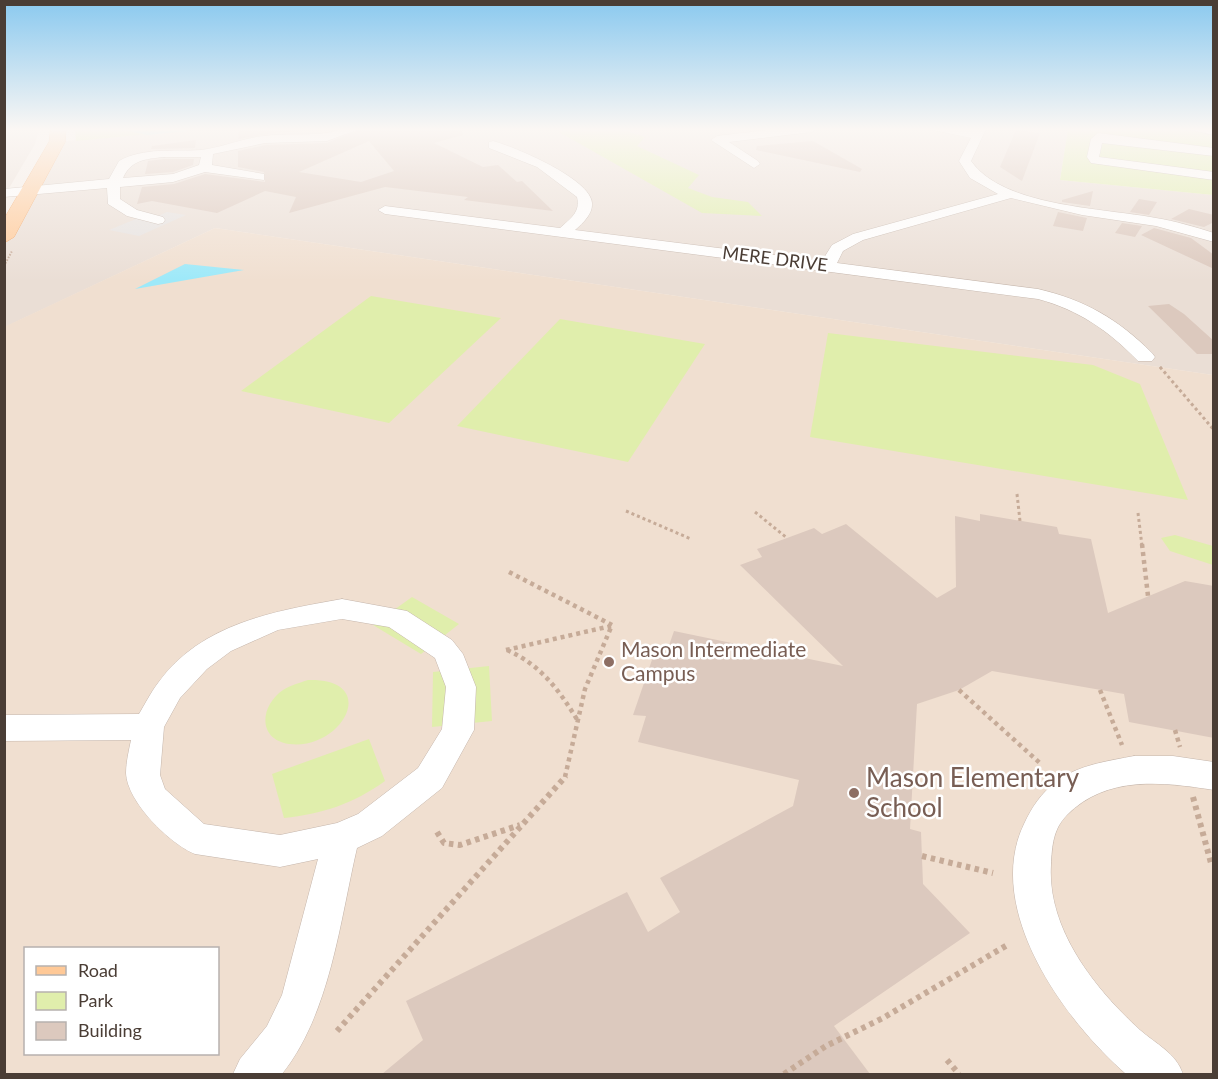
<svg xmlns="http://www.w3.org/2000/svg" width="1218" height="1079" font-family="Lato,sans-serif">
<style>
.residential{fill:#eaded5}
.education{fill:#f0dfd0;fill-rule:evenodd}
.green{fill:#e0eeac}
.parking{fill:#e6e2e0}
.water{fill:#9de9f9}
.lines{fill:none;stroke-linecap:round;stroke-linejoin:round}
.stream{stroke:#9de9f9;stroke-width:4}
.building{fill:#dcc9be;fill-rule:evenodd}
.minor-casing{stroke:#c5b6ac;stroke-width:1}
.major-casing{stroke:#f2a059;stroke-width:1}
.path-far3{stroke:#c6ab98;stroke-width:2;stroke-dasharray:1.5 1.5;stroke-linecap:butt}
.path-far2{stroke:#c6ab98;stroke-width:3;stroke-dasharray:3 3;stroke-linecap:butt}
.path-far1{stroke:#c6ab98;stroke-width:4.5;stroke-dasharray:4 4;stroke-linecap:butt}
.path{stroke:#c6ab98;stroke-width:6;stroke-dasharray:4.5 4.5;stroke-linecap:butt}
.minor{fill:#fff;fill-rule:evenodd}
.major{fill:#ffc997;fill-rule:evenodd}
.education-dot{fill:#8d6e63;stroke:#fff;stroke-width:2}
.labels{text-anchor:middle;stroke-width:5;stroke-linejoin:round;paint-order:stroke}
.far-street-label{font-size:18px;fill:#4a3d35;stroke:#fff}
.education-label{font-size:21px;fill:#785e54;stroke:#fff;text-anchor:start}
.near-education-label{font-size:26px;fill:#785e54;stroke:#fff;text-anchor:start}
</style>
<rect width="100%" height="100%" fill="#f6eee7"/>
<path class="residential" d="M5,129H39L35,144L5,195Z
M201,129H1068L1060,180L1213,195V375L215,228L5,327V241L57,142Z"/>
<path class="education" d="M215,228L1213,375V1074H5L4,327ZM26,948H218V1054H26Z"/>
<path class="green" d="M75,129H201L76,141Z
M566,129H632L629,132L645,137L637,146L699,175L688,188L712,197L748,202L762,216L702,213L559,132Z
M1068,129H1213V195L1060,180Z
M371,296L501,318L389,423L241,391Z
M560,319L705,344L628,462L457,426Z
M828,333L1093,365L1140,384L1188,500L810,437Z
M1175,535L1213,546V565L1170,551L1161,538Z
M412,597L459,624L421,654L373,625Z
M489,666L492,721L432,727L433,672Z
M308,680C382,678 342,751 289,744C257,739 260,706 283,690C291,685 299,683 308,680Z
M369,739L385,781C353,804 322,814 284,818L272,774Z"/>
<path class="parking" d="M167,212L186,215L139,236L109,230L148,214L158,216Z"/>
<path class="water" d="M185,264L244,270L135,289Z"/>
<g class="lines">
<path class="stream" d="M129,129L148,133L187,129"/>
</g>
<path class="building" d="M242,129H333L274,133L238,139L239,132Z
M361,129H462L463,135L434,143L483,167L498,165L517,182L522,181L553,211L464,200L468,197L385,187L289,213L296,197L265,191L217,213L152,201L137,204L142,187L174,184L205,174L265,182L264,172L238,167V151L265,145L327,143ZM369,141L394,171L361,182L299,172Z
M1016,130L1040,133L1022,181L1000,167Z
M196,140L195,148L151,149L152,146Z
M813,141L862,169L860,172L756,150L757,146Z
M164,159H194L193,165L173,172L145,174L148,161Z
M1093,191L1090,206L1062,202V200Z
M1139,199L1157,202L1149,215L1130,212Z
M1189,209L1214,215V222L1204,227L1171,219Z
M1058,212L1087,218L1083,231L1053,226Z
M1122,223L1142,226L1135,237L1115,233Z
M1154,228L1191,238L1214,255V269L1141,235Z
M1169,304L1184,314L1214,341V354H1197L1148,306Z
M980,514L1057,527L1059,534L1091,539L1108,613L1185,581L1214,586V738L1129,722L1124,694L992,671L959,690L917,704L910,829L921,832L923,884L970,933L834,1026L870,1074H382L423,1040L406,1001L627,892L648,932L680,912L660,878L793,806L799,780L638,742L646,716L633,715L655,651L666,654L674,631L843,666L740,565L762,557L757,549L814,528L822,534L846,524L937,598L956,587L955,516L980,521Z"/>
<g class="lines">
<g class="minor-casing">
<path id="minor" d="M343,129H359L327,141L265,143L213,154L212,165L264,174V180L205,172L173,182L120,187V199L137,210L163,217L165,220L163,223L158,224L127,216L108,204L107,188L4,197V189L109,179L119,161C144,147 173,152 201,150C221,148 243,138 264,136C290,132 318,138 343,129ZM164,157H201L199,165L173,174L123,178C131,160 145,159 164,157Z
M778,129H817L812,132L729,142L758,161L760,164L754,168L711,140L717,136Z
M928,129H986L971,161C1003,207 1104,208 1156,218C1175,221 1195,227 1214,233V242L1156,226L1082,215L1011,198L863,240L843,251L837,263L1038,289C1085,300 1118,319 1152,353L1155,357L1152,361H1138C1109,331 1079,310 1038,299L385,214L378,210L385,206L560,228C570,219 581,212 577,197L537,167L489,148V142L493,141C515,147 591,179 592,203C593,214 583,223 575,230L822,261L832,245L853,234L998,194L970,178L959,161L971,138Z
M1188,129H1214V135Z
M1098,133L1214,148V156L1102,143L1099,157L1214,172V180L1091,163L1087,157L1091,139Z
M342,599L407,611L452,640L463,654L476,687L474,730L442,788L382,836L357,848C340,921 330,1014 282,1074H233L240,1059L267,1026L282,995L318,859L280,867L195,854C170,844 127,802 126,773C126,762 129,750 131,740L4,741V715L139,714C145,704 151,692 158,683C201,623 275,611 342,599ZM342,619L389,627L435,658L446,687L442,729L418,768L358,814L337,823L280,835L204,824L165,789L160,775L164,727L180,698L207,669L231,651L278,630Z
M1134,756H1173L1214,762V790C1162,782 1107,775 1067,815C1053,829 1052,846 1051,865C1047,929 1095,989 1140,1030C1156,1044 1176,1053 1183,1074H1126C1065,1021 983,909 1024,824C1032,807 1041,793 1057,781C1078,765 1108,761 1134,756Z"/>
</g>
<g class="major-casing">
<path id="major" d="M51,129H66L65,142L14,237L4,243V219L49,142Z"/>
</g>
<path class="path-far3" d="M4,266L12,251
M1160,367L1162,369"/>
<path class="path-far2" d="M1160,367L1214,430
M1017,494L1020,521
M626,511L691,539
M755,512L787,538
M1138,513L1142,546"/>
<path class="path-far1" d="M1142,544L1148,596
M509,572L612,625
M506,650L611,626
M507,650C541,665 559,690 578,721
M959,690L1041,764
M1100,690L1122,745
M1175,730L1180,747
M565,777L585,689L612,625"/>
<path class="path" d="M1193,797L1211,863
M437,832L444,843L460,845L520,825
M922,856L993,873
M337,1031L566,776
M947,1060L959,1074
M784,1074L826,1046L883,1018L1009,944"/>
<use href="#minor" class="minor"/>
<use href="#major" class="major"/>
</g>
<linearGradient id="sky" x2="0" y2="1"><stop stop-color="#8ac9ef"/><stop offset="0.46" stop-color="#fbf7f4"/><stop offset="1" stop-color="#fbf7f4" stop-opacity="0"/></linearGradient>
<rect width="1218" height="281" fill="url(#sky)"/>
<g class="education-dot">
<circle cx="609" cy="662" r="6"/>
<circle cx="854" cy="793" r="6"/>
</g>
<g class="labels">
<g class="far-street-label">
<text transform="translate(775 259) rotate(7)" y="6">MERE DRIVE</text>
</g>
<g class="education-label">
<text x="621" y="657">Mason Intermediate<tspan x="621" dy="24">Campus</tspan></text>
</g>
<g class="near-education-label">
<text x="866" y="787">Mason Elementary<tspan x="866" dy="30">School</tspan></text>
</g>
</g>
<rect width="1218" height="1079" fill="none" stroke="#4a3d35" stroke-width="12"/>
<rect x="24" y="947" width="195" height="108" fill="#ffffff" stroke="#b7b1ae" stroke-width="1.5"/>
<rect x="36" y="966" width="30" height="9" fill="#ffc997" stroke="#b7b1ae" stroke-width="1.5"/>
<text x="78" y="977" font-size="18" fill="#4a3d35">Road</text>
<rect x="36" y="992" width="30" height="18" fill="#e0eeac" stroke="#b7b1ae" stroke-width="1.5"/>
<text x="78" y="1007" font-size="18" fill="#4a3d35">Park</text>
<rect x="36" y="1022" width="30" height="18" fill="#dcc9be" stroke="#b7b1ae" stroke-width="1.5"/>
<text x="78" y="1037" font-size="18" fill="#4a3d35">Building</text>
</svg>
